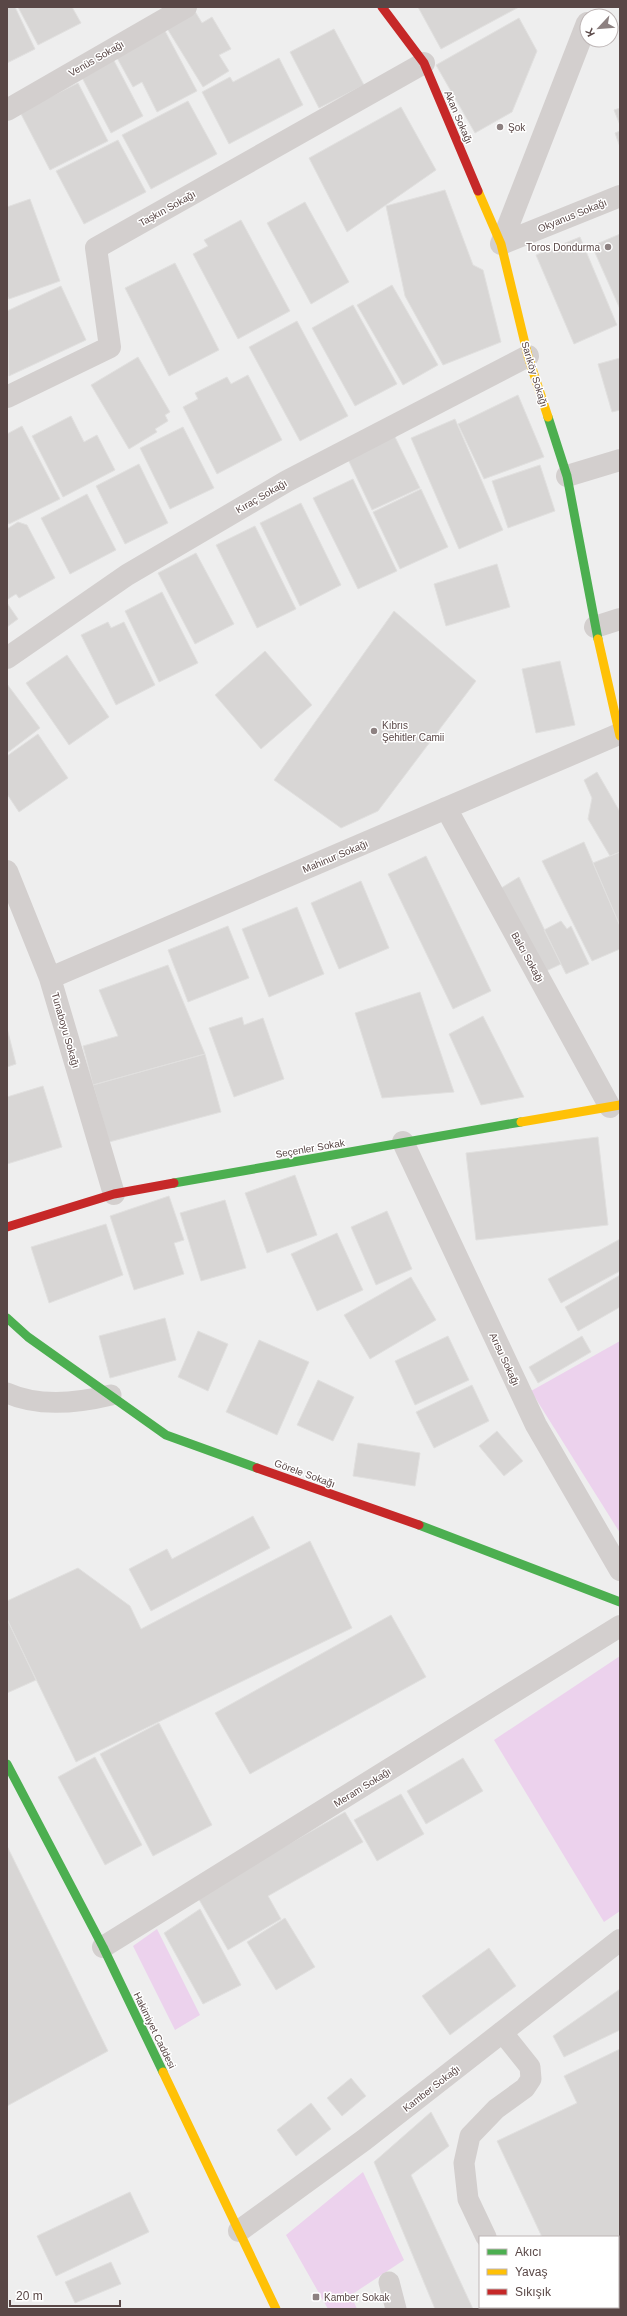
<svg xmlns="http://www.w3.org/2000/svg" width="627" height="2316" font-family="Helvetica,sans-serif">
<style>
.green{fill:#ecd2ed}
.building{fill:#d8d6d5;stroke:#e1e0df}
.lines{fill:none;stroke-linecap:round;stroke-linejoin:round}
.lane{stroke:#d3cfce;stroke-width:21}
.street{stroke:#d3cfce;stroke-width:22}
.fast{stroke:#4caf50;stroke-width:9}
.slow{stroke:#ffc107;stroke-width:9}
.jam{stroke:#c62828;stroke-width:9}
.poi-dot{fill:#8d8181;stroke:#fff;stroke-width:1.5}
.labels{text-anchor:middle;stroke-width:3;stroke-linejoin:round;paint-order:stroke}
.street-label{font-size:10px;fill:#594746;stroke:#fff}
.poi-label{font-size:10px;fill:#594746;stroke:#fff;text-anchor:start}
</style>
<rect width="100%" height="100%" fill="#eee"/>
<path class="green" d="M620,1341V1533L531,1391Z
M620,1656V1911L604,1922L494,1740Z
M157,1929L200,2015L175,2030L133,1946Z
M363,2172L404,2260L351,2295L357,2309H328L286,2235Z"/>
<path class="building" d="M7,7H15L35,49L7,63Z
M18,7H72L81,23L38,45Z
M418,7H519L441,49Z
M193,8L202,23L212,17L231,49L219,55L229,71L203,87L165,25Z
M519,18L537,51L512,112L475,133L436,65Z
M334,29L364,85L319,108L290,52Z
M165,31L197,91L157,112L142,82L133,87L116,56Z
M110,53L143,116L111,133L78,70Z
M279,58L303,105L229,144L202,92L230,77L233,82Z
M78,83L108,141L50,170L20,112Z
M188,101L217,154L151,189L122,135Z
M401,107L436,170L347,232L309,158Z
M620,108V125L614,110Z
M620,131V147L615,133Z
M118,140L146,192L84,224L56,171Z
M445,190L473,265L483,270L501,342L443,365L405,296L386,206Z
M30,199L60,281L9,299L7,295V207Z
M305,202L349,282L311,304L267,223Z
M241,220L290,311L238,339L193,254L208,246L204,240Z
M620,234V309L592,246Z
M580,237L617,325L574,344L536,255Z
M175,263L219,350L169,376L125,288Z
M392,285L438,365L403,385L357,305Z
M61,286L86,340L9,376L7,311Z
M353,305L397,384L355,406L312,328Z
M297,321L348,416L300,441L249,347Z
M138,357L170,412L165,415L168,421L155,429L157,432L129,449L91,385Z
M620,358V410L612,412L598,364Z
M248,375L282,440L217,474L183,407L198,399L195,393L227,377L231,384Z
M518,395L544,457L484,479L458,424Z
M71,416L84,442L97,435L115,470L63,497L32,436Z
M455,419L503,530L459,549L411,438Z
M22,426L60,499L9,524L7,521V434Z
M183,427L214,488L170,509L140,448Z
M392,431L420,488L372,510L345,453Z
M139,464L168,523L125,544L96,486Z
M540,465L555,511L508,528L492,481Z
M353,479L397,571L358,589L313,498Z
M421,489L448,547L400,569L373,512Z
M87,494L116,550L70,574L41,518Z
M301,503L341,585L300,606L260,523Z
M18,522L27,525L55,578L19,598L16,594L8,599L7,529Z
M255,526L296,609L257,628L216,545Z
M196,553L234,624L195,644L158,573Z
M497,564L510,607L446,626L434,584Z
M162,592L198,663L159,682L125,611Z
M7,603L18,619L7,627Z
M394,611L476,681L378,811L341,828L274,780Z
M108,622L111,628L124,622L155,685L116,705L81,635Z
M265,651L312,705L261,749L215,695Z
M67,655L109,717L69,745L26,683Z
M560,661L575,725L536,733L522,669Z
M7,684L40,728L7,753Z
M38,734L68,778L19,812L7,794V756Z
M597,772L620,812V852L610,856L588,819L592,798L584,780Z
M584,842L620,926V949L592,961L542,861Z
M620,852V926L593,863Z
M426,856L491,991L453,1009L388,874Z
M519,877L561,964L542,973L498,890Z
M361,881L389,948L339,969L311,903Z
M297,907L324,974L269,997L242,929Z
M561,921L567,929L571,926L589,964L566,974L544,930Z
M228,926L249,978L188,1002L168,950Z
M168,965L205,1054L93,1085L83,1046L118,1036L99,990Z
M420,992L454,1092L382,1098L355,1013Z
M483,1016L524,1097L481,1105L449,1034Z
M242,1017L244,1025L263,1018L284,1079L234,1097L209,1028Z
M7,1028L16,1064L7,1067Z
M205,1054L221,1112L109,1142L93,1085Z
M43,1086L62,1147L7,1164V1097Z
M598,1137L608,1225L476,1240L466,1153Z
M295,1175L317,1235L267,1253L245,1193Z
M169,1196L184,1240L174,1243L184,1274L134,1290L110,1216Z
M225,1200L246,1268L201,1281L180,1213Z
M387,1211L412,1269L376,1285L351,1227Z
M106,1224L123,1275L49,1303L31,1247Z
M337,1233L363,1290L317,1311L291,1254Z
M620,1239V1271L561,1303L548,1279Z
M620,1275V1307L578,1331L565,1307Z
M411,1277L436,1320L370,1359L344,1315Z
M165,1318L176,1360L110,1378L99,1336Z
M198,1331L228,1344L208,1391L178,1377Z
M448,1336L469,1380L415,1405L395,1361Z
M582,1336L591,1352L538,1383L529,1367Z
M259,1340L309,1362L277,1435L226,1412Z
M318,1380L354,1397L333,1441L297,1425Z
M472,1385L489,1421L434,1448L416,1412Z
M497,1431L523,1461L504,1476L479,1446Z
M358,1443L420,1453L415,1486L353,1476Z
M253,1516L270,1548L151,1611L129,1569L167,1549L172,1559Z
M310,1541L352,1628L76,1762L7,1619V1601L78,1568L130,1606L141,1629Z
M391,1615L426,1677L250,1774L215,1713Z
M7,1619L36,1680L7,1693Z
M159,1723L212,1825L153,1856L100,1754Z
M95,1757L142,1845L105,1865L58,1777Z
M463,1758L483,1791L426,1824L407,1791Z
M401,1794L424,1834L377,1861L354,1820Z
M345,1812L363,1842L268,1896L281,1919L228,1950L197,1896Z
M7,1846L108,2051L7,2106Z
M200,1909L241,1985L203,2004L164,1933Z
M285,1918L315,1967L276,1990L247,1942Z
M489,1948L516,1986L450,2035L422,1996Z
M620,1989V2030L564,2057L553,2036Z
M620,2049V2309H576L575,2307H618V2237H542L497,2141L577,2103L564,2076Z
M351,2078L366,2096L342,2116L327,2098Z
M311,2103L331,2129L296,2156L277,2130Z
M431,2112L449,2146L411,2175L473,2309H435L374,2162Z
M130,2192L149,2232L56,2276L37,2236Z
M111,2262L121,2284L75,2303L65,2282Z
M486,2307H512L513,2309H482Z"/>
<g class="lines">
<path class="lane" d="M7,1393C38,1407 78,1403 111,1395
M486,2237L468,2199L464,2163L470,2136L496,2109L525,2088L531,2079L530,2067L502,2032
M389,2282L396,2309"/>
<path class="street" d="M7,110L186,7
M501,244L587,23
M501,244L620,196
M7,397L110,347L96,248L424,63
M567,476L620,460
M595,627L620,619
M7,658L127,575L287,481L528,356
M446,808L610,1107
M7,871L50,978L114,1194
M50,978L619,734
M403,1142L536,1425L620,1570
M103,1947L620,1626
M239,2231L364,2140L620,1940"/>
<path class="fast" d="M548,417L567,476L598,639
M174,1183L521,1122
M7,1318L28,1337L166,1435L257,1468
M419,1525L620,1602
M7,1764L103,1947L163,2072"/>
<path class="slow" d="M478,191L501,244L528,356L548,417
M598,639L620,736
M521,1122L620,1105
M163,2072L276,2309"/>
<path class="jam" d="M382,7L424,63L478,191
M7,1227L114,1194L174,1183
M257,1468L419,1525"/>
</g>
<g class="poi-dot">
<circle cx="500" cy="127" r="4"/>
<circle cx="608" cy="247" r="4"/>
<circle cx="374" cy="731" r="4"/>
<rect x="312" y="2293" width="8" height="8" rx="2"/>
</g>
<g class="labels">
<g class="street-label">
<text transform="translate(96 58) rotate(-30)" y="4">Venüs Sokağı</text>
<text transform="translate(459 117) rotate(67)" y="4">Akan Sokağı</text>
<text transform="translate(167 208) rotate(-29)" y="4">Taşkın Sokağı</text>
<text transform="translate(572 215) rotate(-22)" y="4">Okyanus Sokağı</text>
<text transform="translate(535 374) rotate(73)" y="4">Sarıköy Sokağı</text>
<text transform="translate(261 496) rotate(-30)" y="4">Kıraç Sokağı</text>
<text transform="translate(335 856) rotate(-23)" y="4">Mahinur Sokağı</text>
<text transform="translate(528 957) rotate(61)" y="4">Balcı Sokağı</text>
<text transform="translate(66 1030) rotate(74)" y="4">Tunaboyu Sokağı</text>
<text transform="translate(310 1148) rotate(-10)" y="4">Seçenler Sokak</text>
<text transform="translate(505 1359) rotate(65)" y="4">Arısu Sokağı</text>
<text transform="translate(305 1473) rotate(20)" y="4">Görele Sokağı</text>
<text transform="translate(362 1787) rotate(-32)" y="4">Meram Sokağı</text>
<text transform="translate(155 2030) rotate(64)" y="4">Hakimiyet Caddesi</text>
<text transform="translate(431 2088) rotate(-38)" y="4">Kamber Sokağı</text>
</g>
<g class="poi-label">
<text x="508" y="131">Şok</text>
<text x="600" y="251" text-anchor="end">Toros Dondurma</text>
<text x="382" y="729">Kıbrıs<tspan x="382" dy="12">Şehitler Camii</tspan></text>
<text x="324" y="2301">Kamber Sokak</text>
</g>
</g>
<rect width="627" height="2316" fill="none" stroke="#594746" stroke-width="16"/>
<rect x="479" y="2236" width="140" height="72" fill="#ffffff" stroke="#bdb5b5"/>
<rect x="487" y="2249" width="20" height="6" fill="#4caf50" stroke="#bdb5b5"/>
<text x="515" y="2256" font-size="12" fill="#594746">Akıcı</text>
<rect x="487" y="2269" width="20" height="6" fill="#ffc107" stroke="#bdb5b5"/>
<text x="515" y="2276" font-size="12" fill="#594746">Yavaş</text>
<rect x="487" y="2289" width="20" height="6" fill="#c62828" stroke="#bdb5b5"/>
<text x="515" y="2296" font-size="12" fill="#594746">Sıkışık</text>
<g transform="translate(599 28) rotate(244)"><circle r="19" fill="#ffffff" stroke="#bdb5b5"/>
<path d="M0-3L7 15L0 10L-7 15Z" fill="#8d8181"/>
<text y="-6" font-size="11" font-weight="bold" text-anchor="middle" fill="#594746">K</text>
</g>
<path d="M10 2300v6h110v-6" fill="none" stroke="#594746" stroke-width="2"/>
<text x="16" y="2300" font-size="12" fill="#594746" stroke="#ffffff" stroke-width="3" paint-order="stroke">20 m</text>
</svg>
